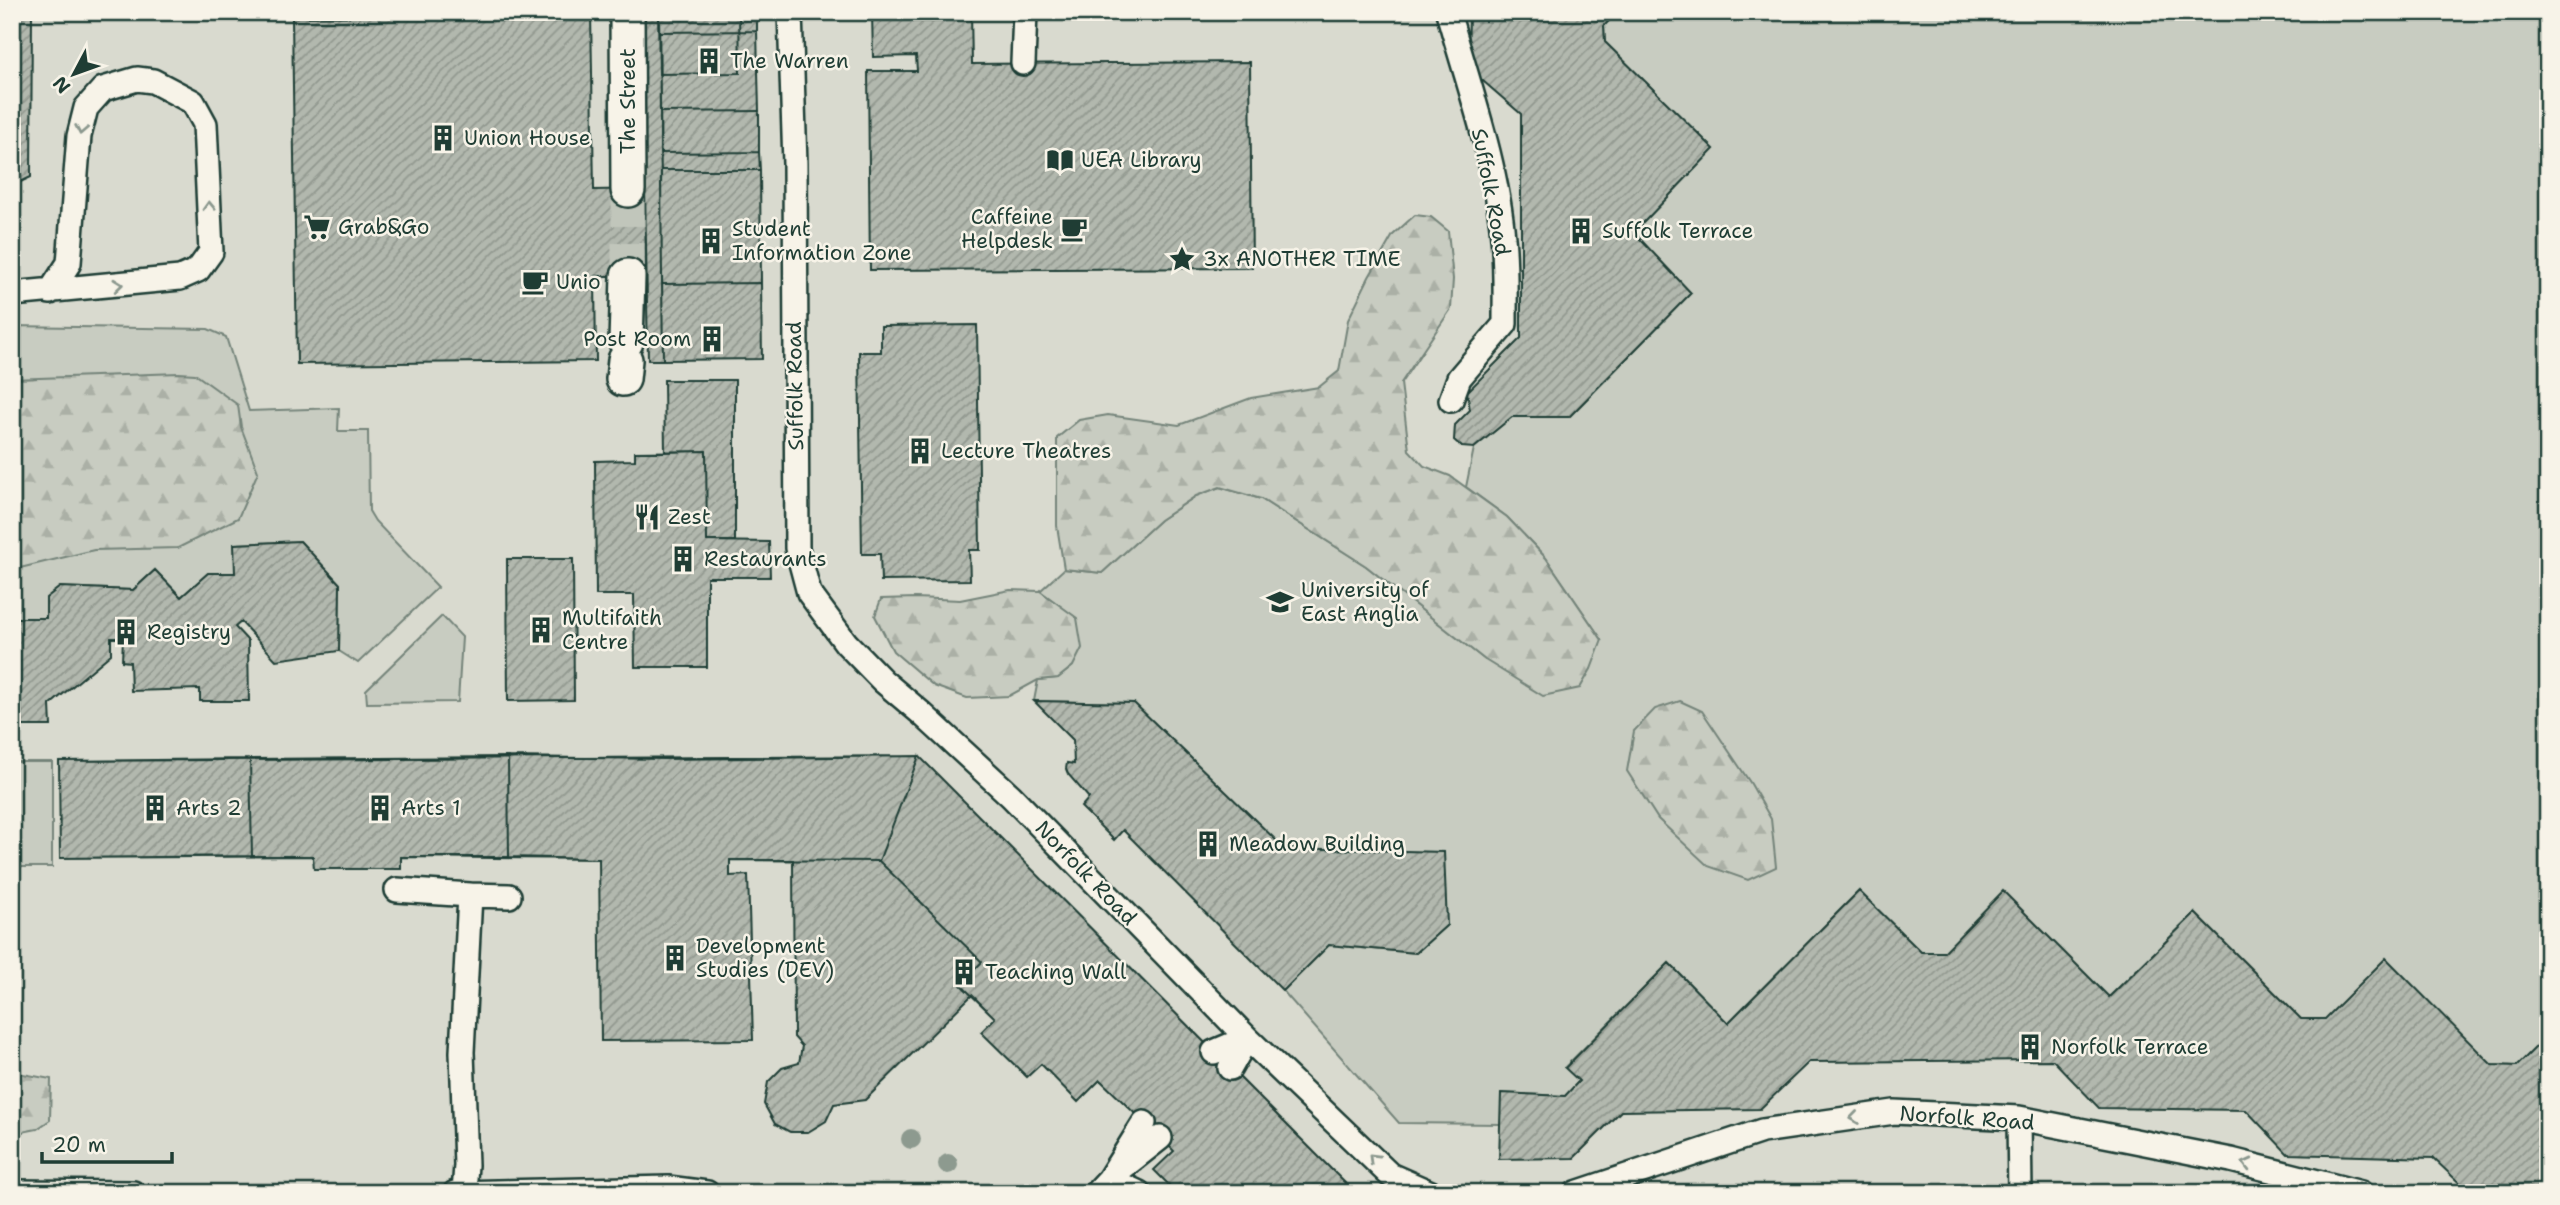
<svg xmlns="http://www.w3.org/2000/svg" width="2560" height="1205" font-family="'Shantell Sans',sans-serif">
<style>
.built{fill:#d9dacf}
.green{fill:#c8ccc1;stroke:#74847a;stroke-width:2}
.forest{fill:url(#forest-firs);stroke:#74847a;stroke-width:2}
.building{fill:url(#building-hatch);stroke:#1f3d34;stroke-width:2}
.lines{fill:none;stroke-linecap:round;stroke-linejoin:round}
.pedestrian-tunnel{stroke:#c1c6bb;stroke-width:33;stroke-dasharray:33 17;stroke-linecap:butt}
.service-casing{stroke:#1f3d34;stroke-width:28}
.pedestrian-casing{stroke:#1f3d34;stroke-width:38}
.service{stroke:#f7f3e8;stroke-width:23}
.pedestrian{stroke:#f7f3e8;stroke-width:33}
.tree{fill:#8d9a8f}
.oneway{stroke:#8b988e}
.labels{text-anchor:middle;stroke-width:5;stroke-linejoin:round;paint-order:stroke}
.poi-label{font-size:21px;fill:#1f3d34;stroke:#f7f3e8;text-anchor:start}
.street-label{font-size:21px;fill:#1f3d34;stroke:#f7f3e8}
</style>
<defs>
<pattern id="forest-firs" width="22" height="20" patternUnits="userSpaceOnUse" patternTransform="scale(1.75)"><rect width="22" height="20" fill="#c8ccc1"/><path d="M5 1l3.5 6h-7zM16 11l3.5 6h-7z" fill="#abb0a6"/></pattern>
<pattern id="building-hatch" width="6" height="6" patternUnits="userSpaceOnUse" patternTransform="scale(1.75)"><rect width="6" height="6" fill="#b2b8ae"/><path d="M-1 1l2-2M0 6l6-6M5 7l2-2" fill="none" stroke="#90978e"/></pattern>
</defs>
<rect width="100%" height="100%" fill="#eae8dd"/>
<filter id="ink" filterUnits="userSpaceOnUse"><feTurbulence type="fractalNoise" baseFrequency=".0143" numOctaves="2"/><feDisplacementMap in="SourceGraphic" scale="14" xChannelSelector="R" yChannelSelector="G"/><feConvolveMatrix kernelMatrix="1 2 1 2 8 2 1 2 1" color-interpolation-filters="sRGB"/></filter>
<g filter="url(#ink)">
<path class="built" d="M12,12H2548V1193H12Z"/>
<path class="green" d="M1617,12H2548V1035L2517,1066L2492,1065L2325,1019H2301L2195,913L2109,997L1944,952H1921L1859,891L1728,1023L1669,963L1565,1067L1579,1081L1565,1096L1501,1093V1124L1399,1123L1283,991L1329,945L1416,953L1447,925L1284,848L1134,703L1034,701L1038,680L1058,678L1073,666L1076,618L1040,591L1064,569L1102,573L1160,520L1196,496L1219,487L1261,499L1366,566L1485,660L1602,640L1546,558L1507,517L1466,487L1474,448L1512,417H1569L1691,293L1639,238L1642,224L1714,149L1605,42L1604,26Z
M12,326L208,329L226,337L249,411L339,408L338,431H368L369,511L375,521L438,587L358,663L339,651L340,584L300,541L235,544V573H208L181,597L155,570L133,590L60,587L46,598V618H12Z
M442,616L462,637L458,702L367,703L366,690Z
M12,762H52V867H12Z"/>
<path class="forest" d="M1415,215L1431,217L1448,231L1453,279L1451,309L1401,383L1409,450L1424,466L1450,476L1507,517L1546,558L1602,640L1591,669L1580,688L1543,696L1485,660L1366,566L1261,499L1220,487L1196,496L1160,520L1102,573L1064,569L1057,526V438L1079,420L1108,415L1179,425L1251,398L1319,387L1339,371L1348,320L1369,277L1393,235Z
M179,373L195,374L238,405L241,427L258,472L238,518L178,548L94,550L12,570V379Z
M1010,590L1040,591L1077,618L1082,648L1073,666L1058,678L1038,680L1009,696L967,698L934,686L893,651L875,616L881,599L916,598L960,600Z
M1680,701L1702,711L1751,784L1771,819L1776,867L1748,880L1708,866L1658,819L1627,771L1634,731L1655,709Z
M12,1072L51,1079L50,1120L37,1129L12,1134Z"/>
<path class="building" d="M12,12H32L31,177L12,186Z
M642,12H659L663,360H648Z
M658,12H739L740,73L659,74Z
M659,12H757V31L659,32Z
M872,12H971L972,64L1250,62L1252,268L870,270L868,71H917L916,56L873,57Z
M1469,12H1617L1604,26L1605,42L1714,149L1642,224L1639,238L1691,293L1569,417H1512L1474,448L1462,447L1454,440L1455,425L1470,410L1467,392L1521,338V114L1468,68Z
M591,14L594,190L645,189L646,276H595L596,361L297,364L292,17Z
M757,31L759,111L660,112L659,32Z
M759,111V152L660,153V112Z
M759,152L760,170H661L660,153Z
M661,170H760L761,283L662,284Z
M761,283L762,359L663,360L662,284Z
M977,325L980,550H969L970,580L881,581L880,554H862L859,352H881V326Z
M664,380H735V541H707L706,451L665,452Z
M706,451L707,541L769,542L770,577H707V667H635L634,595H596L595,461L635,460V452Z
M300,541L340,584L339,651L276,660L241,622L235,627L248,641L249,701H200V689L131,691L130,662L122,661L123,638H111V654L50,705L51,726H12V618H46V598L60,587L133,590L155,570L181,597L208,573H235L234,544Z
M507,559H573L574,700L508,701Z
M1034,701L1134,703L1284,848L1444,852L1447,925L1416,953L1329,945L1283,991L1123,830L1114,840L1081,807L1089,798L1068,774L1066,769L1067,763L1074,764L1073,740Z
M919,756L879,861L730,860V876L748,875L753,1040L601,1041L599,859L509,857L508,757L665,759Z
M919,756L1230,1068L1355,1193H1177L1154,1170L1174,1151L1100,1080L1078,1102L1041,1064L1027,1077L981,1032L995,1018L960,984L982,962L879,861Z
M919,756L1355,1193H1177L1154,1170L1174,1151L1100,1080L1078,1102L1041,1064L1027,1077L981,1032L995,1018L972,995L865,1100L834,1104L826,1121L808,1132H790L775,1124L764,1104L768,1082L782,1068L799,1063L802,1046L794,1037L793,860H730V876L748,875L753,1040L601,1041L599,859L401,857V869H314L313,856L60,858L59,761Z
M508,757L509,857H401V869H314L313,856H252L250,759Z
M250,759L252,856L60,858L59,761Z
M1859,891L1921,952H1944L2003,891L2109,997L2195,913L2301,1019H2325L2386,958L2492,1065L2517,1066L2548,1035V1193H2470L2433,1158L2288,1154L2246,1110L2099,1108L2053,1060L1809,1062L1760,1109L1621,1111L1574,1158L1499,1159L1501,1093L1565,1096L1579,1081L1565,1068L1669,963L1728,1023Z"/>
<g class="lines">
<path class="pedestrian-tunnel" d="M628,276V190"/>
<g class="service-casing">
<path id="service" d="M790,12L795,164L797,548L809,593L846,643L883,681L921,713L1011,796L1247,1038L1390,1175L1431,1193
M1448,12C1468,84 1497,164 1503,238C1506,266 1505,296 1505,324L1459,378L1451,400
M1023,63L1025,12
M12,294L180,278L198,270L211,252L205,124L193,102L153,81L137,79L103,89L86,108L79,136L69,263L50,292
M397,890L470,895
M1214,1052L1247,1038
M1230,1068L1247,1038
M2019,1118L2020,1193
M1122,1168L1160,1138
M1109,1179L1139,1193
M12,1192L133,1193
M455,1193L668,1188L707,1193
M464,1193L466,1165L462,1052L470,895L509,896
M1096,1193L1109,1179L1144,1123
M1576,1193L1762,1131L1894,1112L2019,1118L2231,1160L2361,1193"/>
</g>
<g class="pedestrian-casing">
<path id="pedestrian" d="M627,12L628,190
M626,342L628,276
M623,379L625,360"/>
</g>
<use href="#service" class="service"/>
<use href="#pedestrian" class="pedestrian"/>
</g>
<g class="tree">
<circle cx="911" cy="1139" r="10"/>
<circle cx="948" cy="1164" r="10"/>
</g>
<defs><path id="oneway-chevron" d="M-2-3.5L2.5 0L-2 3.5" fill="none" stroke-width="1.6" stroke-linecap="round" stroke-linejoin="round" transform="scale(1.75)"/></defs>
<g class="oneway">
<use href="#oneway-chevron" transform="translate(81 130) rotate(101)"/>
<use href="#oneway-chevron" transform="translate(209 206) rotate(-92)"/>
<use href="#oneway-chevron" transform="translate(118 285) rotate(-6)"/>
<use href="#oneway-chevron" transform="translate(1854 1118) rotate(172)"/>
<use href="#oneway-chevron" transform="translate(1373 1158) rotate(-136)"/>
<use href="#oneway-chevron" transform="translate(2247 1164) rotate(-166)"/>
</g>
</g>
<defs>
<g id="building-bare" transform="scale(2.1)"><path d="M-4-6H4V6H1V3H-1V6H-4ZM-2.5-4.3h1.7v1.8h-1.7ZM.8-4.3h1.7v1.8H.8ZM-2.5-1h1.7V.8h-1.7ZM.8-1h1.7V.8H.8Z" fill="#1f3d34" stroke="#f7f3e8" stroke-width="2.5" paint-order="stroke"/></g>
<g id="library-bare" transform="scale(2.1)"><path d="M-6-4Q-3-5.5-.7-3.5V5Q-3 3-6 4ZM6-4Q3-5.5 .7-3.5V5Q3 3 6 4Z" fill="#1f3d34" stroke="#f7f3e8" stroke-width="2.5" paint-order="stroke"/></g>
<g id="supermarket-bare" transform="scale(2.1)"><path d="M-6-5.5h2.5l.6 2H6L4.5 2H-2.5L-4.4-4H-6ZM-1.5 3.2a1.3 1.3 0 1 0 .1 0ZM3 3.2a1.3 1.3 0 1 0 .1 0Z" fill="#1f3d34" stroke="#f7f3e8" stroke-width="2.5" paint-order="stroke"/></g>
<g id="cafe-bare" transform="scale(2.1)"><path d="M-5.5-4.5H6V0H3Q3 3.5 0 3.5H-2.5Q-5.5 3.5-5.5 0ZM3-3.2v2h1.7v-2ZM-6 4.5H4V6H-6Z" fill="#1f3d34" stroke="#f7f3e8" stroke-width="2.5" paint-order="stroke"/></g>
<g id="sight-bare" transform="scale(2.1)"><path d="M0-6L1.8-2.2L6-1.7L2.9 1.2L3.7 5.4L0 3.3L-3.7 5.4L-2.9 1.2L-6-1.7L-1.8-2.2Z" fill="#1f3d34" stroke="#f7f3e8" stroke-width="2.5" paint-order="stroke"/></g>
<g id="restaurant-bare" transform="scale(2.1)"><path d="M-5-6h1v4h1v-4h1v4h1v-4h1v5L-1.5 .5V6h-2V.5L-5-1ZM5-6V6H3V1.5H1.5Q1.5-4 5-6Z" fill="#1f3d34" stroke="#f7f3e8" stroke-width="2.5" paint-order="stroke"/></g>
<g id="university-bare" transform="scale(2.1)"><path d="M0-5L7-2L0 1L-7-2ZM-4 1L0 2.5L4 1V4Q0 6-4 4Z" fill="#1f3d34" stroke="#f7f3e8" stroke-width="2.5" paint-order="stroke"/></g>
</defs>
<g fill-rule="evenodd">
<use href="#building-bare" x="709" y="61"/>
<use href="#building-bare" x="443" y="138"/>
<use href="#library-bare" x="1060" y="160"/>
<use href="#supermarket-bare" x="317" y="227"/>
<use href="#cafe-bare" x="1074" y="229"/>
<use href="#building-bare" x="1581" y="231"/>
<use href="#building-bare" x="711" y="241"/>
<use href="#sight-bare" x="1182" y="259"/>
<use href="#cafe-bare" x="535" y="282"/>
<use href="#building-bare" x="712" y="339"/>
<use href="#building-bare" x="920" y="451"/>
<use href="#restaurant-bare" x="647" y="517"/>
<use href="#building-bare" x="683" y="559"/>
<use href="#university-bare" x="1280" y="602"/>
<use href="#building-bare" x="541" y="630"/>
<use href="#building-bare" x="126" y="632"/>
<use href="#building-bare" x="155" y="808"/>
<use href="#building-bare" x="380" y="808"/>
<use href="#building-bare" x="1208" y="844"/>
<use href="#building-bare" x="675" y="958"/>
<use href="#building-bare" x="964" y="972"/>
<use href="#building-bare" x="2030" y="1047"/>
</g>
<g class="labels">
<g class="poi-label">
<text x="730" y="68">The Warren</text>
<text x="464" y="145">Union House</text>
<text x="1081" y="167">UEA Library</text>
<text x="1053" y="224" text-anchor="end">Caffeine<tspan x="1053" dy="24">Helpdesk</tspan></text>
<text x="338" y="234">Grab&amp;Go</text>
<text x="732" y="236">Student<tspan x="732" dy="24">Information Zone</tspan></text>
<text x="1602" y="238">Suffolk Terrace</text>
<text x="1203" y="266">3x ANOTHER TIME</text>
<text x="556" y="289">Unio</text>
<text x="691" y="346" text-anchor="end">Post Room</text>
<text x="941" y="458">Lecture Theatres</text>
<text x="668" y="524">Zest</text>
<text x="704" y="566">Restaurants</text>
<text x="1301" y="597">University of<tspan x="1301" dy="24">East Anglia</tspan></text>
<text x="562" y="625">Multifaith<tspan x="562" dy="24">Centre</tspan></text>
<text x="147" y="639">Registry</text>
<text x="176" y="815">Arts 2</text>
<text x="401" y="815">Arts 1</text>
<text x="1229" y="851">Meadow Building</text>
<text x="696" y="953">Development<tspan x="696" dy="24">Studies (DEV)</tspan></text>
<text x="985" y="979">Teaching Wall</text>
<text x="2051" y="1054">Norfolk Terrace</text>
</g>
<g class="street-label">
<text transform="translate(628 101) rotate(-90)" y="7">The Street</text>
<text transform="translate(1491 192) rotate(79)" y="7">Suffolk Road</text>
<text transform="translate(795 386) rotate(-91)" y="7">Suffolk Road</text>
<text transform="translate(1086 873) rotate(46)" y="7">Norfolk Road</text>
<text transform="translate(1967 1118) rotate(4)" y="7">Norfolk Road</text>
</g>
</g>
<rect width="2560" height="1205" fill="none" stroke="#f7f3e8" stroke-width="42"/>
<rect x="21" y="21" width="2518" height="1163" fill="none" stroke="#1f3d34" stroke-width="2.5" filter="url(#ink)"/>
<g transform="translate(74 74) rotate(229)" stroke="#f7f3e8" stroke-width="5" paint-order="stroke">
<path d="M0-5L12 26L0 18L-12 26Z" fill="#1f3d34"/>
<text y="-10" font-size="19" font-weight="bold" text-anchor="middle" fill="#1f3d34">N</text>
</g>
<path d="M42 1152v10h130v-10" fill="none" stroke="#1f3d34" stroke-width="3.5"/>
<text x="52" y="1152" font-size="21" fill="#1f3d34" stroke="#f7f3e8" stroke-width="5" paint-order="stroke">20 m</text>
</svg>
